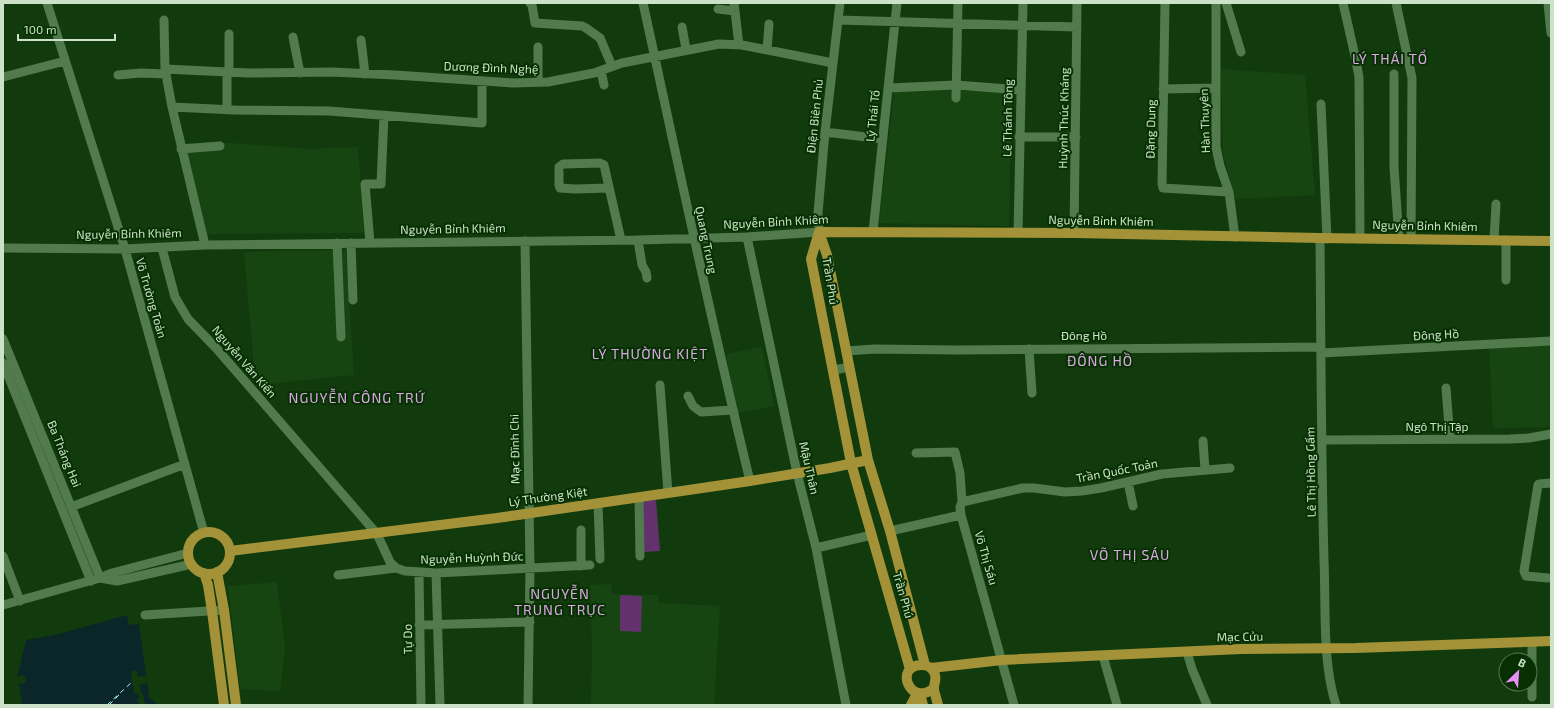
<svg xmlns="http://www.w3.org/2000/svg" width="1554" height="708" font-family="'Exo 2',sans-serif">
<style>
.built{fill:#164511}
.green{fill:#63326c}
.water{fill:#0a2628}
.pier{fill:#123b0d}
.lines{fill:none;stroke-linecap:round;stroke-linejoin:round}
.ferry{stroke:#a3f4fa;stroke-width:1;stroke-dasharray:5 4;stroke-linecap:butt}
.minor{stroke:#517b4c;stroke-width:9}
.major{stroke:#a39237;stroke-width:10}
.labels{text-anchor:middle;stroke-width:4;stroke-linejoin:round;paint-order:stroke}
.street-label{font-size:12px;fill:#cbe2c8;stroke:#063002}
.quarter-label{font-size:14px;letter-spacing:1px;fill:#dca9e5;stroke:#063002}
</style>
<rect width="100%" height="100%" fill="#123b0d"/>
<path class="built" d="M1221,69L1305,75L1315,195L1235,199L1223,152Z
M897,90L1009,91L1011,92L1009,226L879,223L894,93Z
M182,143H229L310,149L358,147L364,233L201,234Z
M346,250L354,375L274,383L259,389L255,379L244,252Z
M1551,341V427L1493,428L1489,344Z
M762,347L774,406L737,413L726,354Z
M277,582L285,648L280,691L240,689L228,586Z
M611,584L612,594L658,595L659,603L720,606L714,705H591L592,650L590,585Z"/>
<path class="green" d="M656,500L660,551L643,552L641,502Z
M620,595L642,596L641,632L620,631Z"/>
<path class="water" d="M127,615L129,625L139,624L149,697L158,705H21L17,677L26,640L59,634Z"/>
<path class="pier" d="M131,671H137L138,677L146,676L147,683L140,685L141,692L144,697V701L146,705L139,704L137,699L140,698L138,693L134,694Z
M16,673H17L18,678L21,675L26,677V682L23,684L19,683L22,705H19L15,677Z"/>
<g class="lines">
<path class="ferry" d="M107,705L132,682
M109,705L120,694"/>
<path class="minor" d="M47,3L125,249L204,533
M530,3L532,5L535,23L582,26L586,28L600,38L612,66
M643,3C678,163 711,322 750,481
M734,3L739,45
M1165,3L1162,184L1163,188L1229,192
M1216,3V147L1220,166L1229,192L1235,237
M1226,3L1241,52
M1343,3L1355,56L1359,77L1360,239
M1396,3L1412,78L1411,239
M1548,3L1551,33
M718,9L735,11
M164,20L165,69L172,107L205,245
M838,20L1077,27
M682,27L686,49
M229,34V72
M293,37L300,73
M361,40L365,74
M538,47V82
M767,50L769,24
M165,69L248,73L332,72L395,75L513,83L548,82L594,73L622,63L719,44L742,45L833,63
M601,71L604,85
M227,72V110
M1394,74V167L1399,239
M118,75L141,73L166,74
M3,77L65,61
M889,88L956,85L1020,90
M1163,89L1216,88
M956,98L958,3
M1321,104L1327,239
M172,107L235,110L329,111L482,123V81
M825,132L883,139
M1019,137H1076
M181,149L220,146
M609,188L575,189L560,188L559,185V167L563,164L600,163L604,165L621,240
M873,232L897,3
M1018,233L1023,3
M1074,233L1077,3
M747,237L797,473L816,548L846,705
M1320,238C1321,346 1321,453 1324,560C1326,606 1322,662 1336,705
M638,240L642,265L646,272L647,278
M1494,240L1496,204
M1506,240V280
M525,241L530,568L528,705
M337,243L341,337
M351,243L353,300
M370,243L365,184H381L384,115
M3,248L125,249L205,245L638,240L747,237L819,232L818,213L825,132L840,3
M162,248L175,297L188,319L216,348L377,534L390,562L396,568L405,571L436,573L590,565
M3,339L100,578
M1029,349L1032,393
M846,351L875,349L957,350L1321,347
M1322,353L1551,341
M3,363L91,581
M834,370L849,367
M660,385L668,493
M1446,388L1450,439
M688,396L693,406L701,412L732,410
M1322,440L1510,439L1529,438L1551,434
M1203,441L1205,470
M916,453L955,452L960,473L962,502L960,507L961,515L1014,705
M1128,482L1133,506
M639,497L640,556
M962,502L1023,488H1034L1065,492L1082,491L1101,488L1162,474L1230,468
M598,503L600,559
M71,507L185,464
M581,530V566
M890,531L961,515
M816,548L872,535
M3,556L20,601
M419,573L421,705
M436,573L440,705
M338,575L396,568
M100,578L117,581L192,564
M1548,578L1526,576L1524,571L1538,485L1539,484L1551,483
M3,605L100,578L112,573L188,553
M145,615L224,610
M419,625L530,622
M1187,652L1192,669L1207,705
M1103,656L1117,705
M1532,697V642"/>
<path class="major" d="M819,232L1074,233L1320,238L1551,241
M819,232L811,259L851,463L910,669
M819,232L827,255L868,460L890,531L925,665
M188 553a21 21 0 1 1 42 0a21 21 0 1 1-42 0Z
M230,551L497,518L750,481L830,468L868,460
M217,572L224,610L236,705
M204,573L208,585L212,611L224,705
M931,668L1002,660L1241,649L1356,648L1551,641
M934,688C910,708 893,665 922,665C927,665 932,668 934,672C938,679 933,684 934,690C935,695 937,700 938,705
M920,694L923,705
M911,705L917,694"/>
</g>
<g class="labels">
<g class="street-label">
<text transform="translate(491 68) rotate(2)" y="4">Dương Đình Nghệ</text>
<text transform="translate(815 116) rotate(-84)" y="4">Điện Biên Phủ</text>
<text transform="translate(873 116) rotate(-84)" y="4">Lý Thái Tổ</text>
<text transform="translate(1008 118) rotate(-89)" y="4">Lê Thánh Tông</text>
<text transform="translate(1064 118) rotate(-89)" y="4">Huỳnh Thúc Kháng</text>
<text transform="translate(1205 121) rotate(-92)" y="4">Hàn Thuyên</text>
<text transform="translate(1151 129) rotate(-89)" y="4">Đặng Dung</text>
<text transform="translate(1101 221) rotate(1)" y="4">Nguyễn Bỉnh Khiêm</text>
<text transform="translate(776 222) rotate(-3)" y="4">Nguyễn Bỉnh Khiêm</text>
<text transform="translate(1425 226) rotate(1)" y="4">Nguyễn Bỉnh Khiêm</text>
<text transform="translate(453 229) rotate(-1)" y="4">Nguyễn Bỉnh Khiêm</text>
<text transform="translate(129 234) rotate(-1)" y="4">Nguyễn Bỉnh Khiêm</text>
<text transform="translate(706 240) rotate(78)" y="4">Quang Trung</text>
<text transform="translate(830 281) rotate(81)" y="4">Trần Phú</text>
<text transform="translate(151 298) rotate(74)" y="4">Võ Trường Toản</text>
<text transform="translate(1436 335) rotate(-3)" y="4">Đông Hồ</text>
<text x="1084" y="340">Đông Hồ</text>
<text transform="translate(244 362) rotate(49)" y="4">Nguyễn Văn Kiến</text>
<text x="1437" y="431">Ngô Thị Tập</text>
<text transform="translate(515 449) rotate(-91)" y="4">Mạc Đĩnh Chi</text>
<text transform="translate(64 454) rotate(68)" y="4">Ba Tháng Hai</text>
<text transform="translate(809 468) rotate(77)" y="4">Mậu Thân</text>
<text transform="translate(1117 471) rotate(-11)" y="4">Trần Quốc Toản</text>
<text transform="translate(1311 472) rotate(-91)" y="4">Lê Thị Hồng Gấm</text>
<text transform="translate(548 497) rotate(-8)" y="4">Lý Thường Kiệt</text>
<text transform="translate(472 558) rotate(-2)" y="4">Nguyễn Huỳnh Đức</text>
<text transform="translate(986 558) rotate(74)" y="4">Võ Thị Sáu</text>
<text transform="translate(903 595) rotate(74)" y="4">Trần Phú</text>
<text transform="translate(1240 637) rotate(-1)" y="4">Mạc Cửu</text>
<text transform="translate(408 639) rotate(-91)" y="4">Tự Do</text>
</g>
<g class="quarter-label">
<text x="1390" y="64">LÝ THÁI TỔ</text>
<text x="650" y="359">LÝ THƯỜNG KIỆT</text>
<text x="1100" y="366">ĐÔNG HỒ</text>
<text x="357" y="403">NGUYỄN CÔNG TRỨ</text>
<text x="1130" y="560">VÕ THỊ SÁU</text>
<text x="560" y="599">NGUYỄN<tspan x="560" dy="16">TRUNG TRỰC</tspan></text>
</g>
</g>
<rect width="1554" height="708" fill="none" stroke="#cbe2c8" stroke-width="8"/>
<g transform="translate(1518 672) rotate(25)"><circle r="19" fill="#063002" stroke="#557751"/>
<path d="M0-3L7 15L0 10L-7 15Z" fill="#eb8dfb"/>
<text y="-6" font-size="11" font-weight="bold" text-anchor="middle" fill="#cbe2c8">B</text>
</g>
<path d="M18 34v6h97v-6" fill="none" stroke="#cbe2c8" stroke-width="2"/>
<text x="24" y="34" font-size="12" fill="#cbe2c8" stroke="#063002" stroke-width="3" paint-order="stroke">100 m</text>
</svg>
